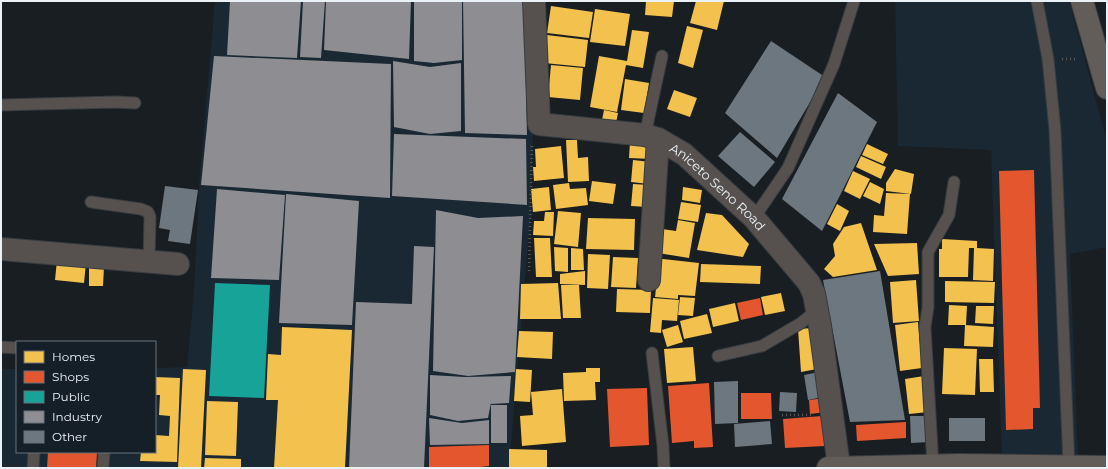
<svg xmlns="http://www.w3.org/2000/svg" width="1108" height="469" font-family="Montserrat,sans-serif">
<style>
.built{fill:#192833}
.homes{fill:#f2c14e}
.shops{fill:#e4572e}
.public{fill:#17a398}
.industry{fill:#8d8d92}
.building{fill:#6d777f}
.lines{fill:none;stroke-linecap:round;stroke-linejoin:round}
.lane-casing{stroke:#373c40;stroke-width:13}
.street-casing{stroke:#373c40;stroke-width:24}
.secondary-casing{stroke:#373c40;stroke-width:24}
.path{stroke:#585859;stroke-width:2.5;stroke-dasharray:1 3;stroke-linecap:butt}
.lane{stroke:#56514f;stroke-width:11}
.street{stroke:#56514f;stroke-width:22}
.secondary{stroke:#635d5a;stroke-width:22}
.labels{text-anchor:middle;stroke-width:4;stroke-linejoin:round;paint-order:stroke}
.street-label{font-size:13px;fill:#eaf1f7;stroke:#151f27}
</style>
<rect width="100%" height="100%" fill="#191e23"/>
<path class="built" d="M215,1H526L533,134L531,210L509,468H1V369H17V452H155V368L187,367L194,292L199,186Z
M895,1H1069L1107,141V247L1070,254L1078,459H1002L991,150L898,146Z"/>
<path class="homes" d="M646,1H674L672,17L645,15Z
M696,1H724L717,30L690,23Z
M551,6L593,12L589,38L547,33Z
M595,9L630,14L625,46L590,42Z
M687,26L703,30L693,68L678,63Z
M632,30L649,32L643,68L626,65L617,112L590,107L599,56L627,61Z
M547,35L588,40L585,67L544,63Z
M551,65L583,68L580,100L548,97Z
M625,79L649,83L644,113L621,110Z
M674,90L697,98L690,117L667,109Z
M604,110L618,113L615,128L601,125Z
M566,140H577L578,158L588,157L589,181L568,182Z
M630,142L651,143V159L629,158Z
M867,144L888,154L883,164L862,155Z
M561,146L564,178L534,181L533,167H536L535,149Z
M861,156L886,167L881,179L856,167Z
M633,160L651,162L649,184L631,182Z
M895,169L914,174L911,194L886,191V183Z
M853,171L870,179L860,199L844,191Z
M592,181L616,184L613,204L589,201Z
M870,182L884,189L880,204L863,196Z
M569,183L570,189L586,188L588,205L556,209L553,185Z
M633,184L649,185L647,207L631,206Z
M549,187L551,210L533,212L531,189Z
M683,187L702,190L700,203L682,200Z
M886,193L910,194L907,234L873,232L874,215L884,216Z
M681,202L701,205L698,222L678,219Z
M837,204L849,211L840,231L827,224Z
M558,211L581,213L578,247L554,244Z
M545,212H554L553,236L533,235L534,221H544Z
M706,213L722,215L749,244L743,257L697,250Z
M588,218L635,219L634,250L586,249Z
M678,220L695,223L689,258L658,253L662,229L676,231Z
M861,223L877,270L833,277L824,269L835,256L833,244L844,227Z
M534,238H550L552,277H536Z
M942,239L977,241V248L994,249L993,281L973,280L974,248H969L968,277H939V249H942Z
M917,243L919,274L888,276L874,244Z
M554,247L568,248V272L555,271Z
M571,248L583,249L584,270H571Z
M588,254L610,255L608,289L587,288Z
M613,257L638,258L636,288L611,287Z
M654,258L699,263L695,296L678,295V299L655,297L658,268Z
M57,260L86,263L84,283L55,280Z
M701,264L761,266L760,284L700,282Z
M89,267H104L103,286H89Z
M585,271V285L560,284V274Z
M916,280L919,321L893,323L890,282Z
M945,281L995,282L994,303L945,302Z
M558,283L561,319H520L521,284Z
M561,285H579L581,318H563Z
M617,289L651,290L650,313L616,312Z
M781,293L785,311L765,315L761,297Z
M680,297L695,298L693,316L678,315Z
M653,298L679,300L677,321L662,320L661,333L650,332Z
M735,303L739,321L713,327L709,309Z
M949,305L967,306L966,325H948Z
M976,306H994L993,324L975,323Z
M707,314L712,333L684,339L680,321Z
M918,322L922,368L900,371L895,325Z
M678,325L683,342L667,347L662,330Z
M965,325L994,327L993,347L964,346Z
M282,327L352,330L345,468H274L278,400H266L268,354L281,355Z
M813,328L817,369L801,372L798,329Z
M519,331L553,332L552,359L517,357Z
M693,347L696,381L667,383L664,349Z
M944,348L977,349L975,395L942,394Z
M979,359H993L994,392H980Z
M586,368H600V382H595L596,400L564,401L563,373L586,372Z
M183,369L206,370L201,468H178Z
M516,369L532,370L530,402L514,401Z
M924,376L928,412L909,414L905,379Z
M155,377L180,378L177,462L140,461L141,452H155V435L169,436L170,416L159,415L160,395H155Z
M562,389L566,442L522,446L520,416L533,415L531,392Z
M207,401L238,402L236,456L205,455Z
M509,449L547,450V468H509Z
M205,458L241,459V468H204Z"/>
<path class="shops" d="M1034,170L1040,408H1033V429L1006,430L999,171Z
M760,298L763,315L741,320L737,303Z
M709,383L713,447L694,448V441L672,443L668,386Z
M647,388L649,445L610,447L607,389Z
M741,393H771L772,419H741Z
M825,398L826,412L810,414L809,400Z
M822,416L825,446L785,448L783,419Z
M906,422V438L857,441L856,425Z
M489,445V466L471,468H429V447Z
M48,452H97L96,468H47Z"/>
<path class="public" d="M215,283L270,285L264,398L209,396Z"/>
<path class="industry" d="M230,1H301L297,58L227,55Z
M303,1H325L321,58L300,57Z
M326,1H411L409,59L324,50Z
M414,1H462V60L434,63L414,61Z
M463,1H524L527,135L465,133Z
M214,56L391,64L390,198L201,185Z
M393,61L430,67L461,63V131L430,134L394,127Z
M394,134L526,139L527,205L392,196Z
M217,189L285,195L279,280L211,278Z
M286,194L359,201L352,325L279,323Z
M436,210L478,218L523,216L515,372L468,376L433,371Z
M414,246L434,247L424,468H349L356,302L412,304Z
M430,375L465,377L511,376L509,403L491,404V403L488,418L458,421L430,415Z
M491,405H507V443H491Z
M429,418L462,423L489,420V444L430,445Z"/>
<path class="building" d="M771,41L825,77L777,158L725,113Z
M838,93L877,122L822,231L782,199Z
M740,132L775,162L754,187L718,156Z
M165,186L198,190L190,244L168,241L170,230L159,228Z
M880,271L905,420L850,422L823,280Z
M819,372L823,397L808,400L804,375Z
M738,381V423L715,424L714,382Z
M780,392L797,393L796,412L779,411Z
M910,416H928L929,442L911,443Z
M949,418H985V441H949Z
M770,421L772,444L735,447L734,424Z"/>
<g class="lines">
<g class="lane-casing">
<path id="lane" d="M1037,1L1048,59L1055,130L1069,466
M1,105L116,102L135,103
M645,135L662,56
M91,202L141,209L148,212L150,217L149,261
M754,218L788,168L834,64L854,1
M1,347L17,348
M652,353L663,446L664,468
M718,356L762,346L801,323L817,310
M933,466L925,327L928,307V252L949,215L954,182
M33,468L34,452
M103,468L104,452"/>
</g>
<g class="street-casing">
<g id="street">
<path id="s1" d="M534,1L539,124L645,135L658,139L684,154L754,218L809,283L814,294L820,326L839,467"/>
<path d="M1,249L178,264"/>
<path d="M649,280L658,139"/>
</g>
</g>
<g class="secondary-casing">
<path id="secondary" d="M1082,1L1107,88
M828,468L960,465L1107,467"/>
</g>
<path class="path" d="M1062,59H1077
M529,271L532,143
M782,415H812"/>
<use href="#lane" class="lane"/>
<use href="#street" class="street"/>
<use href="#secondary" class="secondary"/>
</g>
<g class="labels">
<g class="street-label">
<text dy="5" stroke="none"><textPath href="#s1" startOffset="320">Aniceto Seno Road</textPath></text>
</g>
</g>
<rect width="1108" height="469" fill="none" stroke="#eaf1f7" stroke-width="4"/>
<rect x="16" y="341" width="140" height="112" fill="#151f27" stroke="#6a737a"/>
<rect x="24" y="351" width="20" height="12" fill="#f2c14e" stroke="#6a737a"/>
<text x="52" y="361" font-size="12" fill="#eaf1f7">Homes</text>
<rect x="24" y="371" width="20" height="12" fill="#e4572e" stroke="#6a737a"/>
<text x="52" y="381" font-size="12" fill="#eaf1f7">Shops</text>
<rect x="24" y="391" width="20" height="12" fill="#17a398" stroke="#6a737a"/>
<text x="52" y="401" font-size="12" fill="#eaf1f7">Public</text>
<rect x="24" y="411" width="20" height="12" fill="#8d8d92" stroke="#6a737a"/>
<text x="52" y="421" font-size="12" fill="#eaf1f7">Industry</text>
<rect x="24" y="431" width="20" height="12" fill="#6d777f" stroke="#6a737a"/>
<text x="52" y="441" font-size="12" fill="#eaf1f7">Other</text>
</svg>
